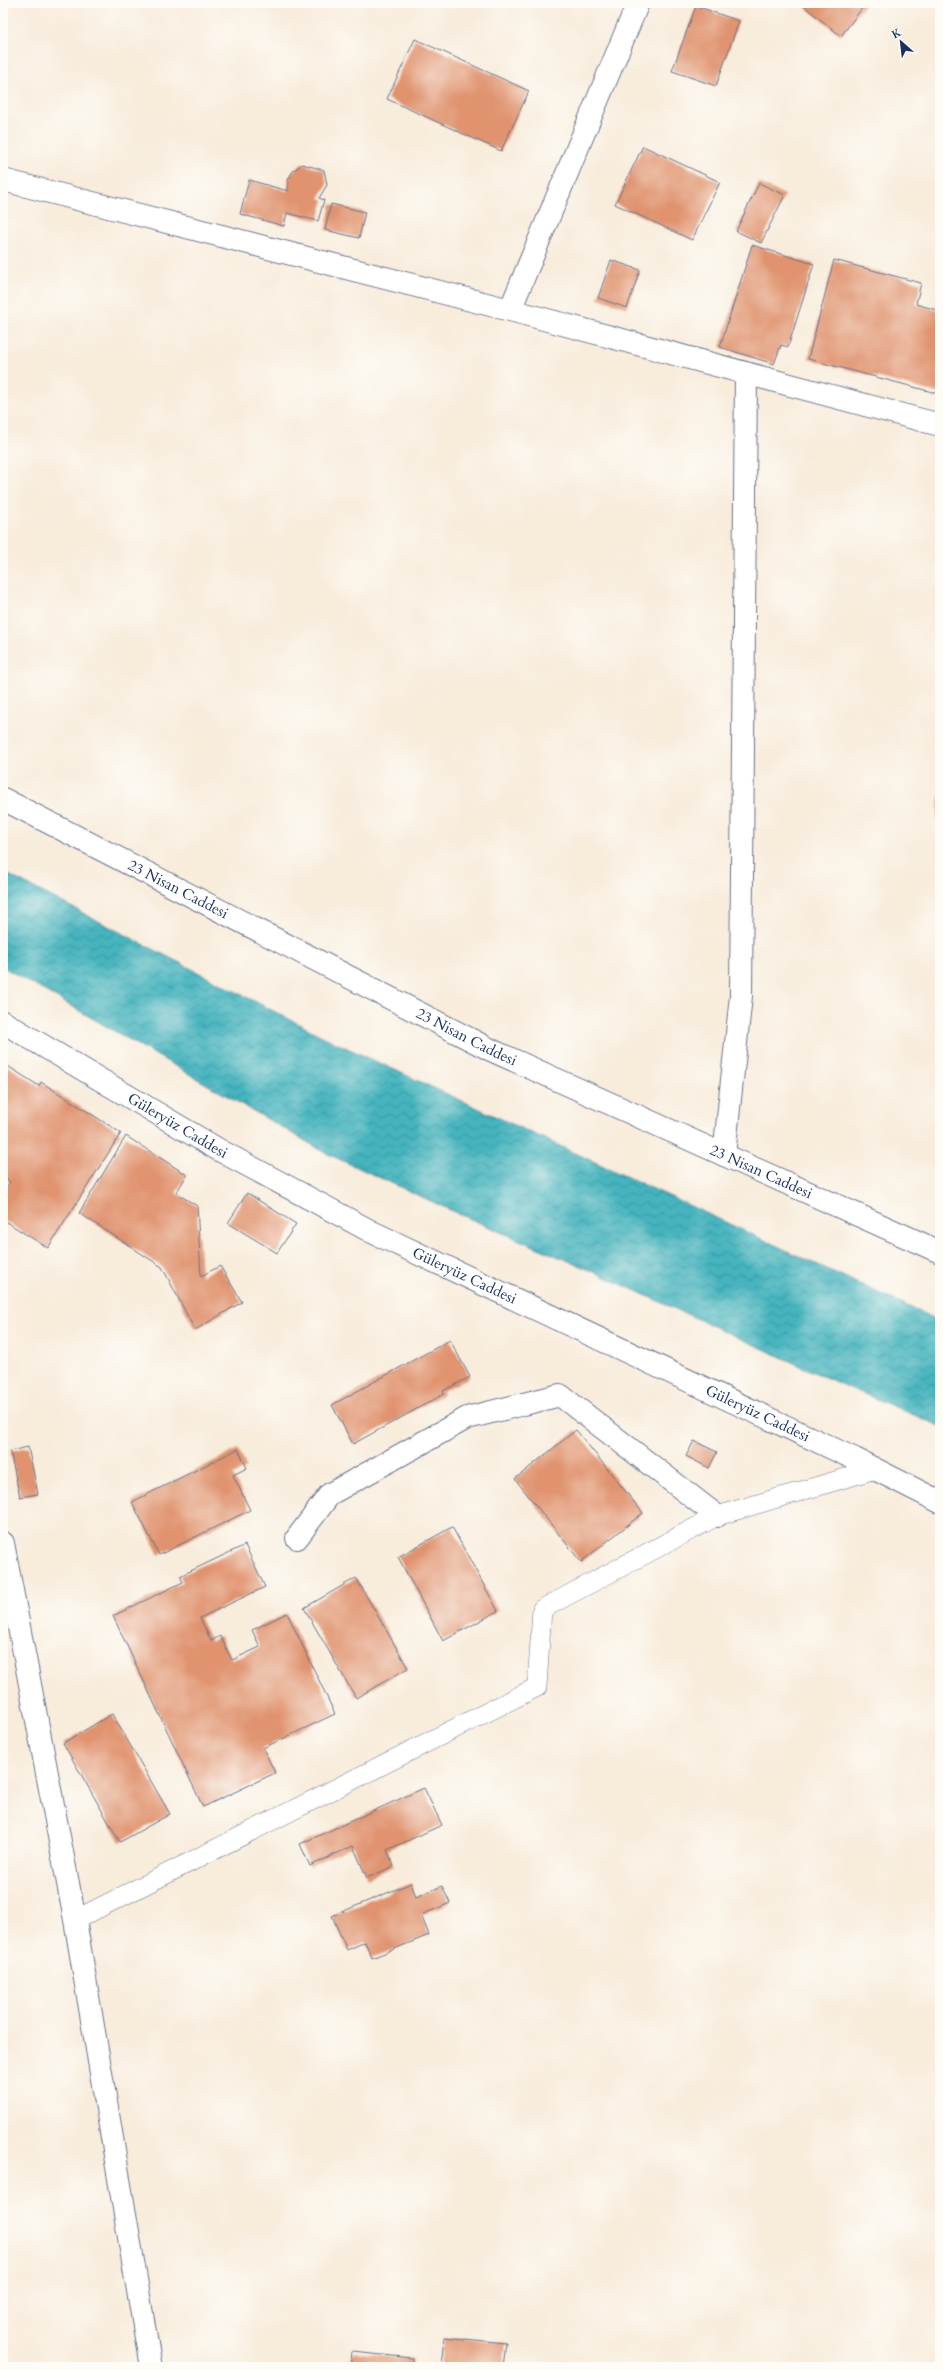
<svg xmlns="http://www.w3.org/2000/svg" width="943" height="2370" font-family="Cardo,serif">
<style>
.water{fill:url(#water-waves);stroke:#30728e}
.building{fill:#e0936e}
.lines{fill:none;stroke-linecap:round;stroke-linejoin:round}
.service-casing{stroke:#68718a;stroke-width:20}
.minor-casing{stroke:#68718a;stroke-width:24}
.tertiary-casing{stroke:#68718a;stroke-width:24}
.service{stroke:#fff;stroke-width:19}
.minor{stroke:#fff;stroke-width:22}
.tertiary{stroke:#fff;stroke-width:22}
.labels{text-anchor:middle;stroke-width:3;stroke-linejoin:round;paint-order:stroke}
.street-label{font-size:15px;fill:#1b2f5e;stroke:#fdfcf7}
</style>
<defs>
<pattern id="water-waves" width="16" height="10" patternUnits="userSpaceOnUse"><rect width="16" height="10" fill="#45b4be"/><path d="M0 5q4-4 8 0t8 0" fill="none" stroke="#39939e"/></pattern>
</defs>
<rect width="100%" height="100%" fill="#fdfcf7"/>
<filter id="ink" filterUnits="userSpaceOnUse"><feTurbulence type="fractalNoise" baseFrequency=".025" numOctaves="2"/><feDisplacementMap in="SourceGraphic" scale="8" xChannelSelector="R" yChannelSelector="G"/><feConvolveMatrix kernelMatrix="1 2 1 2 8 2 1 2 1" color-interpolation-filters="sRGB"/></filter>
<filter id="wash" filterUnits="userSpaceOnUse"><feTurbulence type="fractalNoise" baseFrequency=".012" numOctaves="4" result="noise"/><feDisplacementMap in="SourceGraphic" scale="16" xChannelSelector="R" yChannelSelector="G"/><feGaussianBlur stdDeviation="0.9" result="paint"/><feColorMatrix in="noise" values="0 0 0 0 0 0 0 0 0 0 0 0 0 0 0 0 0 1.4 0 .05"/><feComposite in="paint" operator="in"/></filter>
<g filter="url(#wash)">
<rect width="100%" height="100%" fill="#f8ecdb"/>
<path class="water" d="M3,872L332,1041L940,1321V1426L838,1383L592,1271L461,1215L328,1154L3,967Z"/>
<g id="blocks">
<path class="building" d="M800,3H866L841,36Z
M696,6L739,21L716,86L672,71Z
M415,39L529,91L501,151L387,99Z
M643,146L720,182L692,240L615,204Z
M302,164L324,170L327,185L319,198L324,200L318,221L287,213L284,226L240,214L249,180L288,191V180L293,171Z
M759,183L785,195L761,243L736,231Z
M331,204L365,212L359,238L325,230Z
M752,245L814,264L788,347L781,345L774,364L720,347Z
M611,260L640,270L627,308L598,298Z
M834,260L921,283L916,304L940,311V394L808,359Z
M939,796H940V821H937Z
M3,1063L39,1086L41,1082L121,1133L48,1248L3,1220V1192L10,1182L3,1178Z
M126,1136L187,1175L176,1193L197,1206L201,1276L220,1266L242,1302L195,1330L162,1267L79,1213Z
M247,1193L296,1224L277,1253L228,1223Z
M450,1340L470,1377L443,1391L444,1394L353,1444L332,1405Z
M576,1430L643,1513L581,1562L515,1479Z
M694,1441L717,1452L709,1468L686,1456Z
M28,1447L38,1494L20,1497L10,1451Z
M238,1449L247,1468L233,1475L250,1510L159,1555L132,1502Z
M452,1527L498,1611L443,1641L398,1557Z
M245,1545L265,1587L200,1618L211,1641L220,1636L232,1660L260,1647L252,1630L287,1613L335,1714L263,1748L275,1773L203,1807L113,1616L183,1582L180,1576Z
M356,1578L408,1668L356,1698L304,1608Z
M112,1714L170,1814L120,1842L63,1743Z
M424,1788L442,1825L387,1850L394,1866L367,1878L353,1846L310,1866L300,1844Z
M411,1883L416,1897L442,1886L450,1903L421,1915L429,1935L372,1958L365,1942L347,1950L332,1916Z
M444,2337L506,2343L503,2367H441Z
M352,2352L413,2358L412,2367H350Z"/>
</g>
</g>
<g filter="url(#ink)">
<use href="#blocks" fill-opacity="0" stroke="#68718a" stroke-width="1"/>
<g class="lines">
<g class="service-casing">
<path id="service" d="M75,1920L537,1687L542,1609L717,1516L876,1469"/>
</g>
<g class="minor-casing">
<path id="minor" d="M3,180L510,310L940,425
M510,310L638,3
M724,1155L741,996L746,373
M297,1538L330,1494L467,1418L560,1395L717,1516
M3,1543L75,1920L151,2367"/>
</g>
<g class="tertiary-casing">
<g id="tertiary">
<path id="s1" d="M3,799L491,1050L940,1252"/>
<path id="s2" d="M3,1022L219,1150L372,1232L855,1459L940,1502"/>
</g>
</g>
<use href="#service" class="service"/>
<use href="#minor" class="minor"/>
<use href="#tertiary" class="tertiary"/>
</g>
</g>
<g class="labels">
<g class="street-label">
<text dy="5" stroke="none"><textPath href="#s1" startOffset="197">23 Nisan Caddesi</textPath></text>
<text dy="5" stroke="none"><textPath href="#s1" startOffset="521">23 Nisan Caddesi</textPath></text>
<text dy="5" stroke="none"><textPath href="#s2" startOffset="203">Güleryüz Caddesi</textPath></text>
<text dy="5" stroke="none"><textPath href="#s1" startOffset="845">23 Nisan Caddesi</textPath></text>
<text dy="5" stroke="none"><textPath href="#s2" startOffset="527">Güleryüz Caddesi</textPath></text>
<text dy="5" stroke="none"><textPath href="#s2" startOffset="851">Güleryüz Caddesi</textPath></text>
</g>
</g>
<rect width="943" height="2370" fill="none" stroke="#fdfcf7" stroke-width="16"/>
<g transform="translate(901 42) rotate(332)" stroke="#fdfcf7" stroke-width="3" paint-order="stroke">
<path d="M0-3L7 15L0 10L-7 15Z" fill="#1b2f5e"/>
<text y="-6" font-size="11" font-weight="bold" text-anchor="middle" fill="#1b2f5e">K</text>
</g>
</svg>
